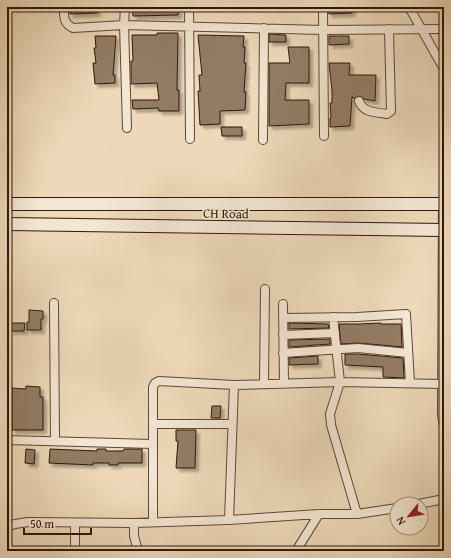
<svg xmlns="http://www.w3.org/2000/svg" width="451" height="558" font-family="'Gentium Book Plus',serif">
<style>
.building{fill:#927c65;stroke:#2f180b;filter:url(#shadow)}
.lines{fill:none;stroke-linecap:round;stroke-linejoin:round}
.street-casing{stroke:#5e4836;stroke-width:10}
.secondary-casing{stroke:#2f180b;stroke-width:14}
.street{stroke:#f3e6d2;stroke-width:8}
.secondary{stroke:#f3e6d2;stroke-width:12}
.labels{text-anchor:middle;stroke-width:3.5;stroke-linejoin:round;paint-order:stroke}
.street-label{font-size:13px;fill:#2f180b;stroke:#f3e6d2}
</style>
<defs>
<filter id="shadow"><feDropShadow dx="3.5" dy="3.5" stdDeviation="1" flood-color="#0004"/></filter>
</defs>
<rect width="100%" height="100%" fill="#edd9b9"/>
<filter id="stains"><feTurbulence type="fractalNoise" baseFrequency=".005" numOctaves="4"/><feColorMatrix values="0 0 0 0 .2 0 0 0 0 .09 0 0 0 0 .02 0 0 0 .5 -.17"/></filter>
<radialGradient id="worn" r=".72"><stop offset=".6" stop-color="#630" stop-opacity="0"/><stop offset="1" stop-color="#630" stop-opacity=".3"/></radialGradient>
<path class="building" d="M70,7H97V13L70,14Z
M132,7H178V15L133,16Z
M328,7H352V13L329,14Z
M157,33H178L177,90H179V111H159L158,108L133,109L132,100H159L157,83L131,84V61H133L132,35H157Z
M269,34L286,35V42H269Z
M198,35L244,36L243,47H245L244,63H246L244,92H246L245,110L220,111V124L200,125L198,91H200L199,75H202Z
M95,36H116L113,75H115V83L95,84L93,63H96L94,48H96Z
M329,36H349V44L329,45Z
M288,47H309V83H286L285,100H309V124L269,126V63H290Z
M329,63H350L349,75H376L375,101L364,99L360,96L355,98L352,97L350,126L330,127V118H331L330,103H332V91Z
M221,127H242V136H222Z
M29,310L43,311V319H41V330H27V322H29Z
M11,323H25L24,331H10Z
M289,323L328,324L329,328L289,329Z
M381,323V324H401L402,347L358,343L341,344L339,324H359Z
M330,339V344L289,347V340Z
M345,354H358L403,358L404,378L383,377V367L345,365Z
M318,356V364L289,365V358Z
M26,386L40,387V397H43V430H12V388L26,389Z
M212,406H221L220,418H211Z
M176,430H196L195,468H176L178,441H176Z
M26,449L35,450L34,464L25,463Z
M50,449L97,451V449H106V451H123L124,449H142V463H118V465H109V463H93V465L49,463Z"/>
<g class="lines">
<g class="street-casing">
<path id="street" d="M64,7C64,17 63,23 73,28L124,25L323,30L444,29
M125,7L124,25L127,128
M189,7L190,139
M323,7L324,136
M409,7L444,69
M359,101C363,113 376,112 387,114L391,111L389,29
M263,140L264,28
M443,204L442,415L444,427
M54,303L55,441
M283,304L284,384
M333,317L340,382L330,414L331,425L357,514
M283,318L357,317L406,314L410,383
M283,335L335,333
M283,353L358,348L408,353
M7,377V462
M264,384L265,289
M153,424H232
M7,440L153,444
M419,504L444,499
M229,520L234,385
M153,522V387L155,383L159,381L234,385L340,382L442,384
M75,523V551
M134,523V536L138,551
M7,527L15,524L28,522L134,523L229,520L319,514H357L397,508
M296,551L319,514"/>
</g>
<g class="secondary-casing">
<path id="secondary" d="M7,204H444
M7,224L444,230"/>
</g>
<use href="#street" class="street"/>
<use href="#secondary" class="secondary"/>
</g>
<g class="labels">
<g class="street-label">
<text transform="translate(226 213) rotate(1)" y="5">CH Road</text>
</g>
</g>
<rect width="451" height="558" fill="none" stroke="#edd9b9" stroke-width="24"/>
<rect x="8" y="8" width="435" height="542" fill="none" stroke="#2f180b" stroke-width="2"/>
<rect x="12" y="12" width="427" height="534" fill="none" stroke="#2f180b"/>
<g transform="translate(409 516) rotate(240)"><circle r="19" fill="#f3e6d2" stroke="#a59482"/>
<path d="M0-3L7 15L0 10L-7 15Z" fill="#8f2418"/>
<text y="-6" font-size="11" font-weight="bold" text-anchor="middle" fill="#2f180b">N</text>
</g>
<path d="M24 528v6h67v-6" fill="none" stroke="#2f180b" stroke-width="2"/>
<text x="30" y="528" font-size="12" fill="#2f180b" stroke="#f3e6d2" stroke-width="3" paint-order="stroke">50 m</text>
<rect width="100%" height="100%" filter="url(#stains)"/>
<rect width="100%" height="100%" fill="url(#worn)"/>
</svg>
